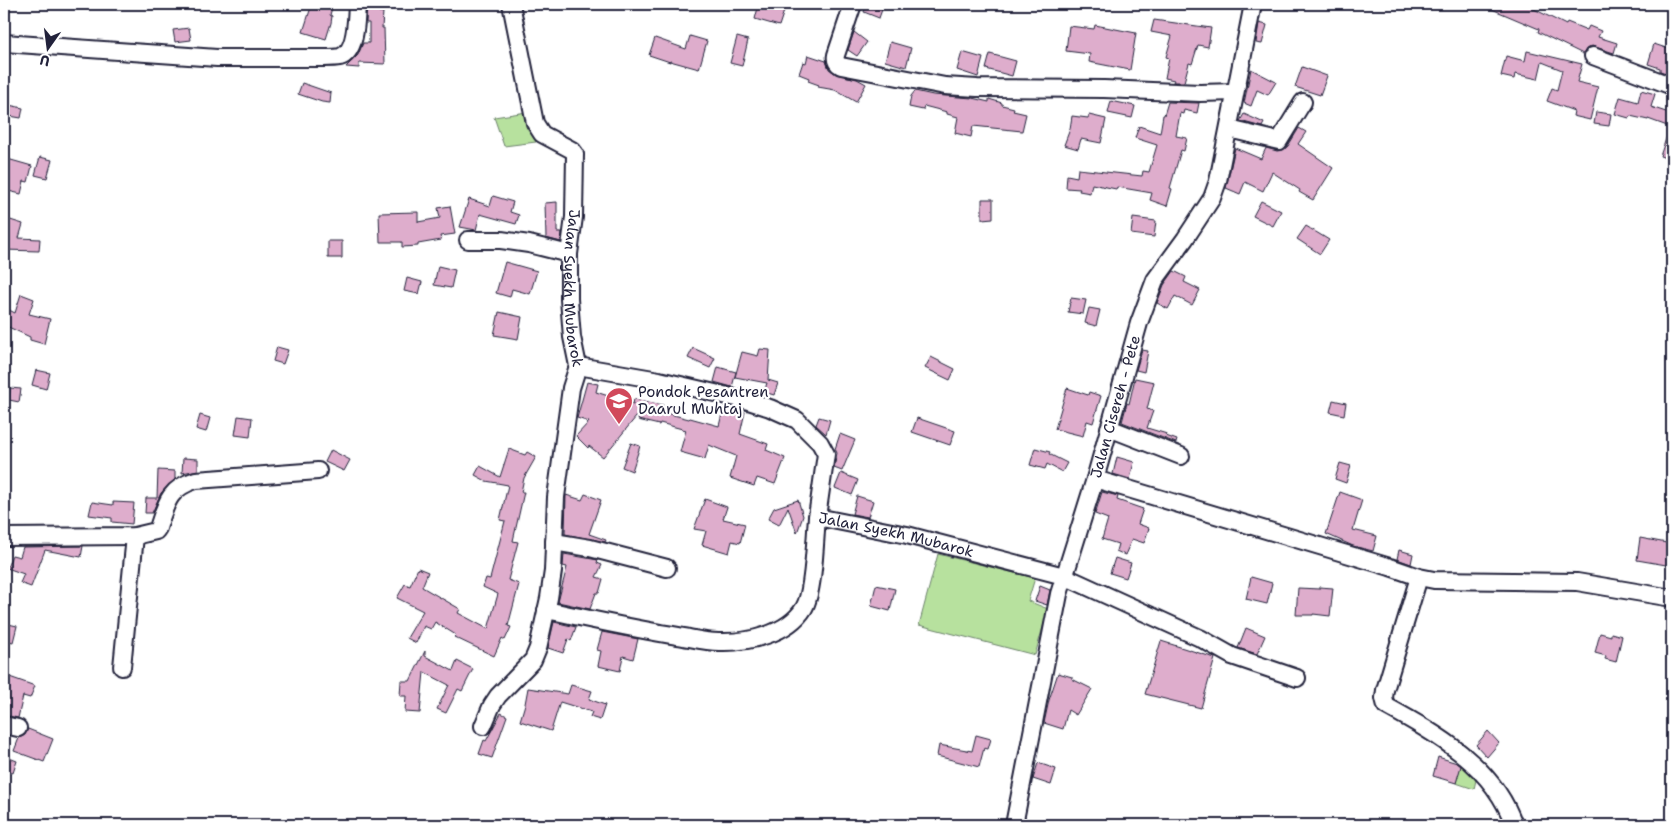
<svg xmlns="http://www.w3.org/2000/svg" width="1676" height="829" font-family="'Shantell Sans',sans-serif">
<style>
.green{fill:#b7e19e;stroke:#6c826c}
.building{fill:#deadcc;stroke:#22223b}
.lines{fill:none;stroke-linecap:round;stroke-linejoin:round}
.street-casing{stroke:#22223b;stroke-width:20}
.street{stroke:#fff;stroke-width:16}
.labels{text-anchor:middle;stroke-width:4.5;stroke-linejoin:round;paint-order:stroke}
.street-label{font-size:15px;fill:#22223b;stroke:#fff}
.poi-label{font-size:15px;fill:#22223b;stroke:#fff;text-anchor:start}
</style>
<rect width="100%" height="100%" fill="#fff"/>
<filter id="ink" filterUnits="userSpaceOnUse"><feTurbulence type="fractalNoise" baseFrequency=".02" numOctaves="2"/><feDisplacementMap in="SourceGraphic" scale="10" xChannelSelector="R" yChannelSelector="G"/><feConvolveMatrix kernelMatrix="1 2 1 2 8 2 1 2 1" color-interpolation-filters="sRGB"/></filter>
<g filter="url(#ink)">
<path class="green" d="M527,112L536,142L504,146L494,117Z
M938,554L1035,578L1028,601L1048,609L1035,655L919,625Z
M1461,764L1478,771L1474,789L1456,783Z"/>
<path class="building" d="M312,4H333L330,15L332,16L331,23L326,39L303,32Z
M367,4H379V12H383L382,28H384L385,64L359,63V68L346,67L358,55L363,43H369V23H366Z
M759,4H771L785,8L779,26L755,19Z
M867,4H884L879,18L864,12Z
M1480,4H1534L1532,8L1566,25L1567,22L1587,30L1589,26L1601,31L1598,37L1617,43L1614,53L1592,46L1586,49L1583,54L1538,32L1539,29Z
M1154,20L1211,28L1208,47L1198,45L1192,64L1189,63L1184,82H1173L1174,80L1165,78L1169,58L1166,57L1172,36L1151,32Z
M1259,23L1267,25L1262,44L1256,43Z
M1095,25L1136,33L1130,70L1089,62L1090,54L1066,51L1069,26L1094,29Z
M189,28L191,40L175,42L173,30Z
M854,32L867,42L857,56L848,50Z
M690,36L707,41L699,69L670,61V62L649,55L655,38L686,49Z
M737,37L748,40L742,66L730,63Z
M890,42L911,48L906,67L885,61Z
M1654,44L1672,50V75L1660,71V68L1648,64Z
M1527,51L1582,64L1577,82L1598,87L1590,120L1573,116L1574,111L1547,101L1552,88L1557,90L1562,70L1542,62L1538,79L1515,74L1514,79L1501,76L1506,56L1525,61Z
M962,52L983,58L978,77L957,70Z
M990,54L1016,61L1012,76L986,69Z
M808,55L826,61L829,69L836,74L857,79L866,84L856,102L835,90L818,87L819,85L808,81L809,78L799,74L803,62L806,63Z
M1302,67L1327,76L1320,95L1295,87Z
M1251,69L1276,82L1268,95L1257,90L1251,106L1244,103Z
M302,83L331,93L330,103L322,102L298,94Z
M1641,90L1655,94L1651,107L1672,114L1671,124L1672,125V160L1660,156L1670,127L1648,119V120L1630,116L1629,118L1615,114L1620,97L1638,102Z
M915,91L933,95L972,98L989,102V99L1002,103V105L1014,108L1013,111L1026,114L1022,131L973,126L971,137L955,133L958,117L947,114V112L924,106L923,110L909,107L911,96Z
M1111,101L1135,106L1132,118L1108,113Z
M1168,102L1199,103L1197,113L1184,110L1183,114L1180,113L1176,136L1187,138L1184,151L1181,150L1170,188L1172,189L1167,206L1150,200L1152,193L1117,187L1116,189L1092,184L1090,193L1079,191L1080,189L1066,188L1067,175L1077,177L1078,169L1142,176L1143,171L1149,172L1157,145L1135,138L1139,126L1160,133L1163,115H1164Z
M4,104L23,108L21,118L4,115Z
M1596,112L1611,114L1609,126L1594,124Z
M1244,114L1264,123L1262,127L1240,121Z
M1089,115L1106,119L1101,143L1081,139L1078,149L1064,145L1070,129L1072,116L1088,118Z
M1299,128L1306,132L1298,144L1333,168L1313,200L1299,192L1300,190L1272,172L1263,191L1245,182L1240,194L1226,188L1235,148L1261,159L1266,148L1277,151L1283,150L1288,146Z
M40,157L52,160L47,178L35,175Z
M4,158L32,166L28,182L24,181L21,194L4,190Z
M493,196L513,202L510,212L519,215L516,224L480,214L476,230L460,227L469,199L490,206Z
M982,199H993V218L982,219Z
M1261,201L1281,211L1273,226L1253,216Z
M557,202V232H562L561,242L546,238L545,203Z
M450,206L455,234L440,236L441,240L418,244V246L402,247V242H380L379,213L418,212V222L440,218L438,208Z
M4,218L23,224L19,238L40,239L39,251L4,250Z
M1133,218L1156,221L1154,237L1131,234Z
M1306,226L1329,240L1320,254L1297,239Z
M328,241H342V258H328Z
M505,262L537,271L530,294L512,289L510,297L496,293Z
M438,266L455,270L451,288L434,285Z
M1174,271L1186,277L1184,282L1200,290L1192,305L1175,296L1168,309L1157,303L1164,285Z
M407,278L422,282L419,294L404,291Z
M21,294L34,299L29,314L50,319L44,344L30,340V337L4,325V317L7,309L15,313Z
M1071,298L1086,300L1083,314L1068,312Z
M1089,308L1100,310L1096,326L1085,323Z
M499,312L522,317L518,339L494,335Z
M277,347L288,350L283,364L273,361Z
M693,348L715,358L710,368L688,358Z
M760,349L770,350L768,380L778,383L774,395L764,392L767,383L735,377L742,352L758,356Z
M1142,350L1148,351L1144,372L1136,370Z
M931,357L955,369L950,380L925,368Z
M718,367L736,372L732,387L714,382Z
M36,370L50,373L46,389L32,385Z
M1135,378L1154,382L1147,409L1153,411L1147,428L1167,434L1166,436L1177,440L1176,443L1122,422L1127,403L1129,404Z
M587,382L598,384L596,392L633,404L634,399L663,405L662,412L689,419L690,418L719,426L724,406L745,412L740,434L768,444L766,450L785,458L775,484L757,478L754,486L730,478L736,456L709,445L705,459L680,452L686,430L660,423L659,425L638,420L641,411L603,457L589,446L588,448L576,436L589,422L577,418Z
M10,388L21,389L19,402L9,400Z
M1067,388L1088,395L1089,392L1101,396L1093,423L1087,421L1083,436L1055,429Z
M1333,400L1346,403L1344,415L1330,412Z
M200,415L210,418L206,432L196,429Z
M238,416L252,418L250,437L235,435Z
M819,417L830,420L826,434L816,425Z
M917,418L955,431L950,445L912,432Z
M840,434L855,440L842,471L834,468L837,453L835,449Z
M631,443L640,446L632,471L622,467Z
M1035,448L1050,452L1049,454L1067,463L1062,472L1047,464L1045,469L1030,465Z
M509,449L525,455L527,452L536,457L524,478L521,492H524L513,541L518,542L508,580L519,584L508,626L511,627L505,640L502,638L494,656L454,637L456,635L435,622L431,629L424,626L416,643L407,638L423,611L397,598L405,584L410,586L418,568L428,572L422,587L460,609L458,613L488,629L498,594L483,587L486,578L490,579L505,521L500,520L508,485L486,481L475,475L480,466L500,477Z
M331,450L350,460L344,471L325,462Z
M1117,457L1134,462L1130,479L1113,474Z
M183,458L198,459V470L182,473Z
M1340,463L1351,466L1346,483L1335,479Z
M158,470L175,471V479L161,493L152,513H145L146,498H157Z
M841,473L858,480L852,495L835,488Z
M1102,492L1118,496L1117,500L1143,509L1138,524L1149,528L1144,543L1132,539L1125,555L1116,551L1118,544L1102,539L1108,519L1095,514Z
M1340,492L1362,500L1353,530L1377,536L1373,551L1353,546L1326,534Z
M585,494L601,500L589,534L606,540L605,542L565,534L566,495L582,500Z
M857,496L873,501L868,517L852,514Z
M705,499L727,507L723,519L745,524L740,543L732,541L729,553L702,545L706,531L694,529Z
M798,500L803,516L797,533L788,507L779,525L768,519L774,508Z
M92,502L113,505V502L134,503L132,524L112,522V518L89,515Z
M1640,538L1672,544V566L1637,560Z
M83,546L81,557L45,550L31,587L20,583L24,574L7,568L12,555L20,557L23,547Z
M1399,550L1413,554L1411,564L1397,559Z
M564,554L598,560L597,563L602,565L596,577L603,579L599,593H596L590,609L558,602L567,567L563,566Z
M1115,558L1131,563L1126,578L1110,573Z
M1251,577L1272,583L1267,604L1246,599Z
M876,585L895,589L890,611L871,606Z
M1040,586L1050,590L1047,605L1035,601Z
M1319,587L1333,588L1330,616L1313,614V615H1296L1298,588L1319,589Z
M554,622L576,627L571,641L568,639L563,653L548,648Z
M4,623L17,626L13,642L4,640Z
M1246,628L1265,636L1257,654L1238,648Z
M602,632L638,639L633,659L623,656L620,671L598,666L601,651L597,650Z
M1600,633L1611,636V633L1622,636L1616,662L1605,659L1606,656L1595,653Z
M1161,641L1215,658L1201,708L1145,694Z
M425,651V656L453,671L457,661L473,669L462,691L458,689L446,713L437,709L449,685L424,672L420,713L405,712L406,696H400L401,681H410Z
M1058,673L1072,677V679L1092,689L1076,715L1068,710L1063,729L1044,723L1049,700Z
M4,675L35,686L30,698L23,696L18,718L4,715Z
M571,685L592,691L589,699L605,705L600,720L590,717L592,712L560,702L551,731L520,721L525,704L528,688L568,694Z
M501,713L507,716L492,758L479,754L484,740L486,741Z
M28,729L53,739L44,762L14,751L19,738L25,735Z
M1488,731L1499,743L1487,757L1476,745Z
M976,735L991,739L988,749L984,748L979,767L937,756L939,745L972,751Z
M4,756L17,761L13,773L4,770Z
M1438,757L1457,763L1461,766L1456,783L1433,776Z
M1038,763L1056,769L1051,785L1033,779Z"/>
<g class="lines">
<g class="street-casing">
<g id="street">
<path id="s1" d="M511,4L535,123L542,134L572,150L575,154L574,217L569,254V299L572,337L578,366"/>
<path d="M853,4L836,55C835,60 836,63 841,66L945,86L977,88L1104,89L1200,93L1235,92"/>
<path d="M4,43L217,58H324C329,58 335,58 340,57C357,52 356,18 357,4"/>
<path d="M1593,56L1672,86"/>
<path d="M1229,129L1279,141L1303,102"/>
<path d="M468,240H501L529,244L569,254"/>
<path id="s2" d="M578,366L659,380L745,400L770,408L797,420L820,443L826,454L817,517L907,535L1064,576L1200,638L1232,656L1297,678"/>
<path d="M1109,428L1181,456"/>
<path d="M1095,479L1390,567L1419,577L1434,580L1577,582L1672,598"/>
<path d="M4,537L135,536L156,531L158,528C166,503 169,488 196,480L318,471"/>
<path d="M554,542L590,548L667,568"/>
<path d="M1419,577L1385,690L1384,698L1386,706C1437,734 1494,766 1514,825"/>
<path d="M546,610C590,619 634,629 678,636C691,638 705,642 719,642C748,643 788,634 804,608C814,592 815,538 817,517"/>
<path d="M122,667L135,536"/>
<path d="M4,725L18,728"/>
<path d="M483,726L492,705L498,696L533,660L538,648L549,598L553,571L556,497L571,388L578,366"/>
<path id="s3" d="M1014,825L1059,594L1095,479L1139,323L1155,280L1185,239L1212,198L1218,181L1253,4"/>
</g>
</g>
<use href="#street" class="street"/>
</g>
</g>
<defs>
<g id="school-pin" transform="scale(1.4375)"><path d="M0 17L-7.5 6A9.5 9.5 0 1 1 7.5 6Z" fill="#d1495b" stroke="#fff"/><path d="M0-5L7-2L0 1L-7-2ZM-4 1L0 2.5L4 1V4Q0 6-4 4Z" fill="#fff"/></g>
</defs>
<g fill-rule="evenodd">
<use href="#school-pin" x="619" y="401"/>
</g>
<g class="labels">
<g class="street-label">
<text dy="5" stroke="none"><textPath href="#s1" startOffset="308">Jalan Syekh Mubarok</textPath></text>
<text dy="5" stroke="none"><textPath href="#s3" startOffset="431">Jalan Cisereh - Pete</textPath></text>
<text dy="5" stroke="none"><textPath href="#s2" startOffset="416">Jalan Syekh Mubarok</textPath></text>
</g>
<g class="poi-label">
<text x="638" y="397">Pondok Pesantren<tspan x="638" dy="17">Daarul Muhtaj</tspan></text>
</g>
</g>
<rect width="1676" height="829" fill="none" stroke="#fff" stroke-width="20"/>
<rect x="10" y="10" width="1656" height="809" fill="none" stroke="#22223b" stroke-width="2" filter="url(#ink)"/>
<g transform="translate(48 48) rotate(194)" stroke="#ffffff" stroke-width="4" paint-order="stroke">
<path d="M0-4L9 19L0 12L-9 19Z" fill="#22223b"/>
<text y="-8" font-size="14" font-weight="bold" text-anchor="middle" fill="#22223b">U</text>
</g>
</svg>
